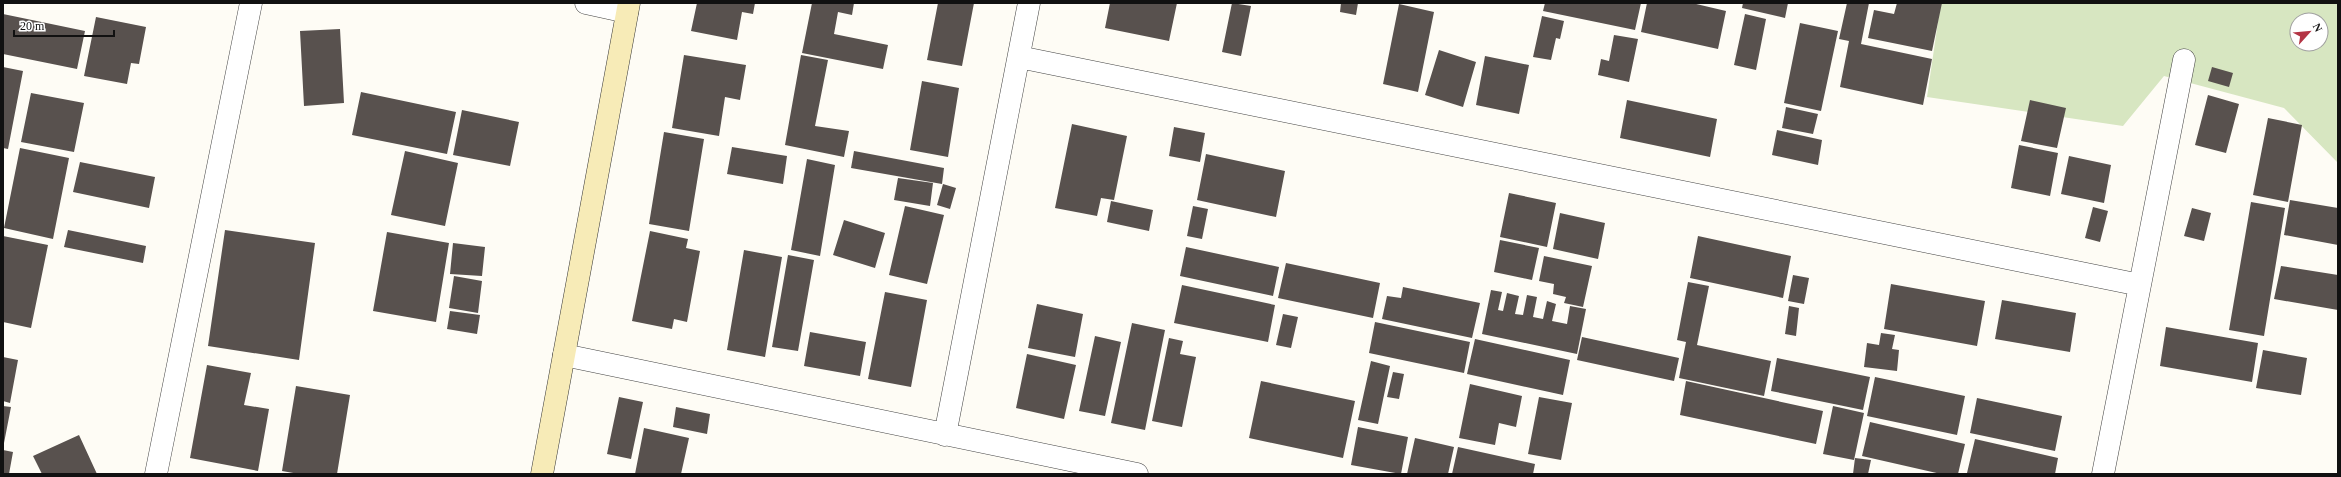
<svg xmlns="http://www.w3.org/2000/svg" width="2341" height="477" font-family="Georgia,serif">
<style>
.green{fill:#d7e6c1;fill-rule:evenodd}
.building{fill:#58514e}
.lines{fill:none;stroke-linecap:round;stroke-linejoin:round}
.street-casing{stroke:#444;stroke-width:23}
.secondary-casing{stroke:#333;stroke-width:23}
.street{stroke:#fff;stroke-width:22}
.secondary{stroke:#f7ebb7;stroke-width:22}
</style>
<rect width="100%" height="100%" fill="#fefcf5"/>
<path class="green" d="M1917,3H2338V163L2284,108L2164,76L2123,126L1927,97L1939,15ZM2297,20H2321V44H2297Z"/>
<path class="building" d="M697,3H755L753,14L742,12L737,40L691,31Z
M812,3H854L852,15L838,12L834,34L888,45L883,69L802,53Z
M938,3H974L962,66L927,60Z
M1110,3H1177L1169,41L1105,28Z
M1232,3L1251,6L1241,56L1222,52Z
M1341,3H1358L1356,15L1340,12Z
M1545,3H1641L1635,30L1543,11Z
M1647,3H1692L1726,11L1718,49L1641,32Z
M1743,3H1788L1785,18L1742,8Z
M1847,3H1869L1861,44L1932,59L1923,105L1840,87L1849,41L1839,39Z
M1897,3H1942L1932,51L1868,38L1874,10L1894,14Z
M1399,4L1434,12L1418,92L1383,84Z
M3,14L85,31L77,69L3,54Z
M1745,14L1766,19L1756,70L1734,65Z
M1542,16L1564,21L1560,39L1556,38L1551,60L1533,57Z
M96,17L146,27L139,64L131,63L127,84L84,76Z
M1800,23L1838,31L1821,111L1784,103Z
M340,29L344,103L304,106L300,31Z
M1614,35L1638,39L1629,82L1598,75L1601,59L1609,61Z
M1439,50L1476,62L1463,107L1425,95Z
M684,55L746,65L740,100L725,97L719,136L672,128Z
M801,55L828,60L815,126L849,131L844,157L785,145Z
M1485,56L1529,65L1519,114L1476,105Z
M3,67L23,71L8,149L3,148Z
M2212,67L2233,73L2229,87L2208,81Z
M922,81L959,88L948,157L910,150Z
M361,92L456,112L447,154L352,135Z
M31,93L84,103L74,152L21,142Z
M2208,95L2239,104L2226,153L2195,145Z
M1627,100L1717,119L1710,157L1620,138Z
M2030,100L2066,108L2057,148L2021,141Z
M1786,107L1818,114L1813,134L1782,128Z
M462,110L519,122L510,166L453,155Z
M2268,118L2302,125L2288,202L2253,195Z
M1072,124L1127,136L1114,200L1101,198L1097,216L1055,208Z
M1174,127L1205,133L1200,162L1169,156Z
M1777,130L1822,140L1818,165L1772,155Z
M664,132L704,139L689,231L649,224Z
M2019,145L2058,153L2050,196L2011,188Z
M732,147L787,156L783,184L727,174Z
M20,148L69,158L53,239L4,228Z
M405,151L458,163L445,226L391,215Z
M854,151L944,168L942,184L851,168Z
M1206,154L1285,171L1276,217L1197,200Z
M2069,156L2111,165L2104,203L2061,194Z
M807,159L835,165L820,256L791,250Z
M80,162L155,177L149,208L73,192Z
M898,178L933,183L930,206L894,200Z
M943,184L956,188L950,209L937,205Z
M1509,193L1556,203L1547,247L1500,237Z
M2290,200L2338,208V245L2284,235Z
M1111,201L1153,210L1149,231L1107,222Z
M2251,202L2285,208L2264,336L2229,330Z
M905,206L944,215L927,284L889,275Z
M1193,206L1208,209L1202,239L1187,236Z
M2093,207L2108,211L2100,242L2085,238Z
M2192,208L2211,213L2204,241L2184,236Z
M1560,213L1605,223L1598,259L1553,249Z
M844,220L885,233L875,268L833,255Z
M68,230L146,246L143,263L64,247Z
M225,230L315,243L299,360L208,346Z
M650,231L688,239L686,248L700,251L687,322L674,319L672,329L632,321Z
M387,232L449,243L436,322L373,311Z
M3,236L48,245L31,328L3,322Z
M1698,236L1791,256L1783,298L1690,278Z
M1500,240L1539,248L1532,280L1494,272Z
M453,243L485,247L482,276L450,274Z
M1186,247L1279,267L1273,296L1180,276Z
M744,250L782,257L765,357L727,350Z
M788,255L814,260L798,351L772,347Z
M1544,256L1592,266L1583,307L1564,303L1566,297L1553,294L1554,284L1539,281Z
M1286,263L1380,283L1373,318L1278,298Z
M2281,266L2338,275V310L2274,299Z
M1793,275L1809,278L1804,304L1788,301Z
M454,276L482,281L478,313L449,308Z
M1688,282L1709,286L1697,345L1771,361L1764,396L1679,378L1686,342L1677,340Z
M1891,284L1985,301L1977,346L1884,329Z
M1182,285L1275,305L1268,342L1174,323Z
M1403,287L1480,303L1472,338L1382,319L1387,296L1401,298Z
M1491,290L1502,292L1498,310L1503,311L1507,293L1519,296L1515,314L1523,315L1527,295L1537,297L1533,317L1543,319L1547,301L1556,304L1552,321L1567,324L1570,306L1586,309L1577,354L1482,334Z
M885,292L927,300L911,387L868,379Z
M2002,300L2076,313L2070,352L1995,339Z
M1037,304L1083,314L1075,357L1028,348Z
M1789,306L1799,308L1796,336L1785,334Z
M450,311L480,315L477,334L447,329Z
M1283,314L1298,317L1291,348L1276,345Z
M1375,322L1470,342L1464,373L1369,353Z
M1132,323L1165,330L1145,430L1111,423Z
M2166,327L2258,343L2252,382L2160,366Z
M810,332L866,342L860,376L804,366Z
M1881,333L1895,335L1892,349L1899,350L1897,371L1864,367L1867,343L1879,345Z
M1095,336L1121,342L1105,416L1079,411Z
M1582,337L1679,358L1674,381L1577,360Z
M1169,338L1183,341L1180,354L1196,357L1182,427L1152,421Z
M1475,339L1570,360L1563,395L1467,374Z
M2263,350L2307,358L2301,395L2256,388Z
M1027,354L1076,365L1064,419L1016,408Z
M3,357L18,360L10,403L3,401Z
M1777,358L1870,377L1863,410L1771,391Z
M1371,361L1390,366L1378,424L1358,420Z
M207,365L251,373L244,405L269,409L258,471L190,458Z
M1393,372L1404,374L1399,399L1387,397Z
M1875,377L1965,396L1957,435L1867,416Z
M1261,381L1355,401L1343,458L1249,438Z
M1686,381L1823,411L1816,444L1680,415Z
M1470,384L1522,396L1516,427L1499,423L1495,445L1459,438Z
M296,386L350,395L337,474H299L282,471Z
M619,397L643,402L631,459L607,454Z
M1539,397L1572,403L1561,460L1528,454Z
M1977,398L2062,416L2055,451L1970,433Z
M3,406L11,407L4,443H3Z
M1833,406L1864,413L1854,460L1823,454Z
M676,407L710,414L707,434L673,427Z
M1870,422L1965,444L1958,474H1941L1862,456Z
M1358,427L1408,437L1401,474L1351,465Z
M644,428L689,438L681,474H635Z
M79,435L97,474H42L33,456Z
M1415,438L1454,447L1448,474H1407Z
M1975,439L2058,458L2055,474L1967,473Z
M1458,447L1535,464L1533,474H1452Z
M3,450L13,452L9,474H3Z
M1855,458L1871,460L1868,474H1853Z"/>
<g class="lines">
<g class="street-casing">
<path id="street" d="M586,3L627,12
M1019,57L2140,285
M564,355L1137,474
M945,435L1029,3
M156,474L251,3
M2103,474L2184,60"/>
</g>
<g class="secondary-casing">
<path id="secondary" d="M542,474L629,3"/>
</g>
<use href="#street" class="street"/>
<use href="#secondary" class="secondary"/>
</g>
<rect width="2341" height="477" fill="none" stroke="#111111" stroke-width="8"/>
<g transform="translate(2309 32) rotate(63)"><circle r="19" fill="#ffffff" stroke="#a0a0a0"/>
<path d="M0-3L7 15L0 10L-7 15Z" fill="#b43545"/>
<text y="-6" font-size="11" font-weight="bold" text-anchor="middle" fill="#111111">N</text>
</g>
<path d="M14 30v6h100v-6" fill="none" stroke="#111111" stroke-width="2"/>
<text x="20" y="30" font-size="12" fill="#111111" stroke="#ffffff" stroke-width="3" paint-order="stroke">20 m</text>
</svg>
